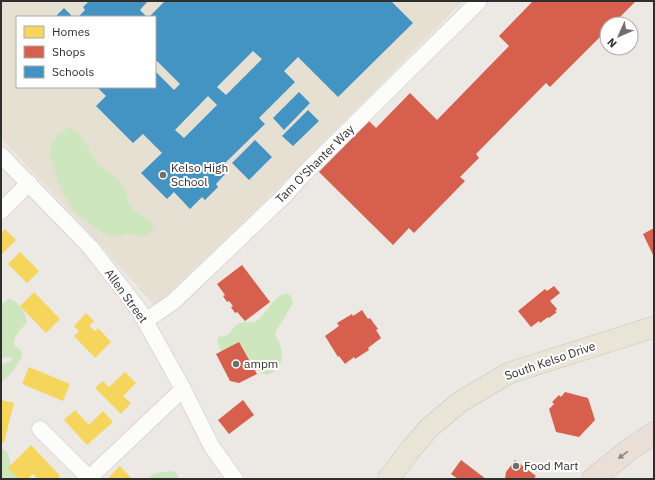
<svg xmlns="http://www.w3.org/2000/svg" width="655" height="480" font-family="'IBM Plex Sans',sans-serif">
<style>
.education{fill:#e6e0d3;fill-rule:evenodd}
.green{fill:#cee6be}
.homes{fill:#f6d55c}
.shops{fill:#d6604d}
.schools{fill:#4393c3;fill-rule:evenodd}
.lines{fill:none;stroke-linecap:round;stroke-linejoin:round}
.minor-casing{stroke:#c5c4c5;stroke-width:17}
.major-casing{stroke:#c6c5c4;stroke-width:22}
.highway-casing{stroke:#c6c5c4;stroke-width:23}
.minor{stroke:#fcfcfb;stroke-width:16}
.major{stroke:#e8e4d6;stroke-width:21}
.highway{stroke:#eadfd6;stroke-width:22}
.oneway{fill:#8c8682}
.poi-dot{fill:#706f6e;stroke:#fff;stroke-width:1.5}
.labels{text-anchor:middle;stroke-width:4;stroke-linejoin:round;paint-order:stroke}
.street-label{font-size:12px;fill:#2e2e2e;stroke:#fff}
.poi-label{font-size:12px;fill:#2e2e2e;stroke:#fff;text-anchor:start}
</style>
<rect width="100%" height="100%" fill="#ece8e4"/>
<path class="education" d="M1,1H463L254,212L155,306L77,219L1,138ZM17,17H155V87H17Z"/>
<path class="green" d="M71,128C84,135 88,151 97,162C104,171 116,174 122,184C127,191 126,200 131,207C137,216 149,215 154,225L151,233L142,237L129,233L115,237L105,235L89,224L74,211L61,190L50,156V151C52,140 59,129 71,128Z
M286,293L290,295L293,303L276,331C275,336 277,338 279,342C284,353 283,367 272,373C264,377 258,371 253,366L248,367L225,352L221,351L217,341L218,337C220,336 224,336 227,335C233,332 233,324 241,323C248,321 253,324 259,319C269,310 273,297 286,293Z
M8,299C19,301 25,311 27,322C21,330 12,337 15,346C17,348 21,349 22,353C23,360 7,379 1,382V364L11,361L12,357L1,358V305Z
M1,447L8,453L11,466L19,479H1Z
M171,471C176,472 177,474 179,479H148C153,471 162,473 171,471Z"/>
<path class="homes" d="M5,229L16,240L1,255V233Z
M20,252L39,271L27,283L8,264Z
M34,292L60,319L46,333L20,306Z
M86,313L94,321L89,326L95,331L98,328L111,342L95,358L74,336L79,331L74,326Z
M29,367L70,384L63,401L22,384Z
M125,372L136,383L123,396L131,403L121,414L95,388L103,381L109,387Z
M1,400L14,403L4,443L1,442Z
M75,410L89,425L103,411L113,422L87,445L64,420Z
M31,445L60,476L58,479H38L33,474L28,479H19L8,468Z
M120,466L132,479H107Z"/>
<path class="shops" d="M533,1H636L613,24H607V30L550,87L546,83L476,154L479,158L460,177L465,181L414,233L409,228L393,245L319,172L369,121L376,128L410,93L437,120L509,46L499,36Z
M654,228V257L643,234Z
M242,265L270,302L245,321L237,312L235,313L231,307L233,306L229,301L227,302L223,296L225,295L217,284Z
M554,286L560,293L550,301L557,309L555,311L557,312L549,318L548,317L540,323L539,321L531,327L518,311L545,289L547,291Z
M362,310L368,319L370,318L378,329L376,330L381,338L368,348L369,350L355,359L354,357L345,364L339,356L338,357L325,336L339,326L337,323L352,314L353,316Z
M239,342L257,374L239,383L230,381L216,354Z
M565,392L588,398L595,420L579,437L556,432L549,409L554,404L552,402L559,395L561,397Z
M243,400L254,415L229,434L218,420Z
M461,460L486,479H458L451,474Z
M515,460L536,476L533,479H505L506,472Z"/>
<path class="schools" d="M89,1H148L140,10L147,17H78L85,10L83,7Z
M165,1H391L413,23L338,97L298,57L284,71L295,82L259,118L265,124L222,166L227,172L216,184L218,187L205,200L202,197L190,209L174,192L167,199L141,173L162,153L143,134L133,143L96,106L106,96L97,87H155V71L174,90L180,84L157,61L155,62V17H149ZM253,51L262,59L226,95L217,87ZM208,96L217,105L184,138L175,130Z
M64,8L73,17H55Z
M299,92L310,103L284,130L273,118Z
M308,110L319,121L293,146L282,136Z
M255,140L272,157L249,180L232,163Z"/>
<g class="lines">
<g class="minor-casing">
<path id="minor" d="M1,155L91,248L139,310L183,389L212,447L235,479
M1,211L29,183
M145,321L173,302L285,195L302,176L479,1
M40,429L89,478
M88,479L183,389"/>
</g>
<g class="major-casing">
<path id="major" d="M388,479L411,449L430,427L460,402L509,373L654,327"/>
</g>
<g class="highway-casing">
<path id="highway" d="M593,479L630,449L654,433"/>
</g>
<use href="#minor" class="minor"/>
<use href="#major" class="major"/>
<use href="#highway" class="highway"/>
</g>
<defs><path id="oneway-solid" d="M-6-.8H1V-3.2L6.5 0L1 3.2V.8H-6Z"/></defs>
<use class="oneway" href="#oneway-solid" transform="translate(623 455) rotate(143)"/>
<g class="poi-dot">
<circle cx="163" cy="175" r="4"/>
<circle cx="236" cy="364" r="4"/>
<circle cx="516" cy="466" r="4"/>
</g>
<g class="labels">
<g class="street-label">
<text transform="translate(315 164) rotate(-45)" y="4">Tam O'Shanter Way</text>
<text transform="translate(126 296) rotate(54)" y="4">Allen Street</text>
<text transform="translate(550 361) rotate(-19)" y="4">South Kelso Drive</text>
</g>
<g class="poi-label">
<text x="171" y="172">Kelso High<tspan x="171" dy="14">School</tspan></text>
<text x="244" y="368">ampm</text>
<text x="524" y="470">Food Mart</text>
</g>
</g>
<rect width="655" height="480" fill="none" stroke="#2e2e2e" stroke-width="4"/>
<rect x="16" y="16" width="140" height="72" fill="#ffffff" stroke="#ababab"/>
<rect x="24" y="26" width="20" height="12" fill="#f6d55c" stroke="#ababab"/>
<text x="52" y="36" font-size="12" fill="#2e2e2e">Homes</text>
<rect x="24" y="46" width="20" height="12" fill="#d6604d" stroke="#ababab"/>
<text x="52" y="56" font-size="12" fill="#2e2e2e">Shops</text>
<rect x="24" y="66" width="20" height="12" fill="#4393c3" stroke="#ababab"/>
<text x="52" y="76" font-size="12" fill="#2e2e2e">Schools</text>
<g transform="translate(619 36) rotate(225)"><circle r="19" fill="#ffffff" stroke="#ababab"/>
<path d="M0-3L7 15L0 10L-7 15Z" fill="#706f6e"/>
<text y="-6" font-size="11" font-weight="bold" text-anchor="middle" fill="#2e2e2e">N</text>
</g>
</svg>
